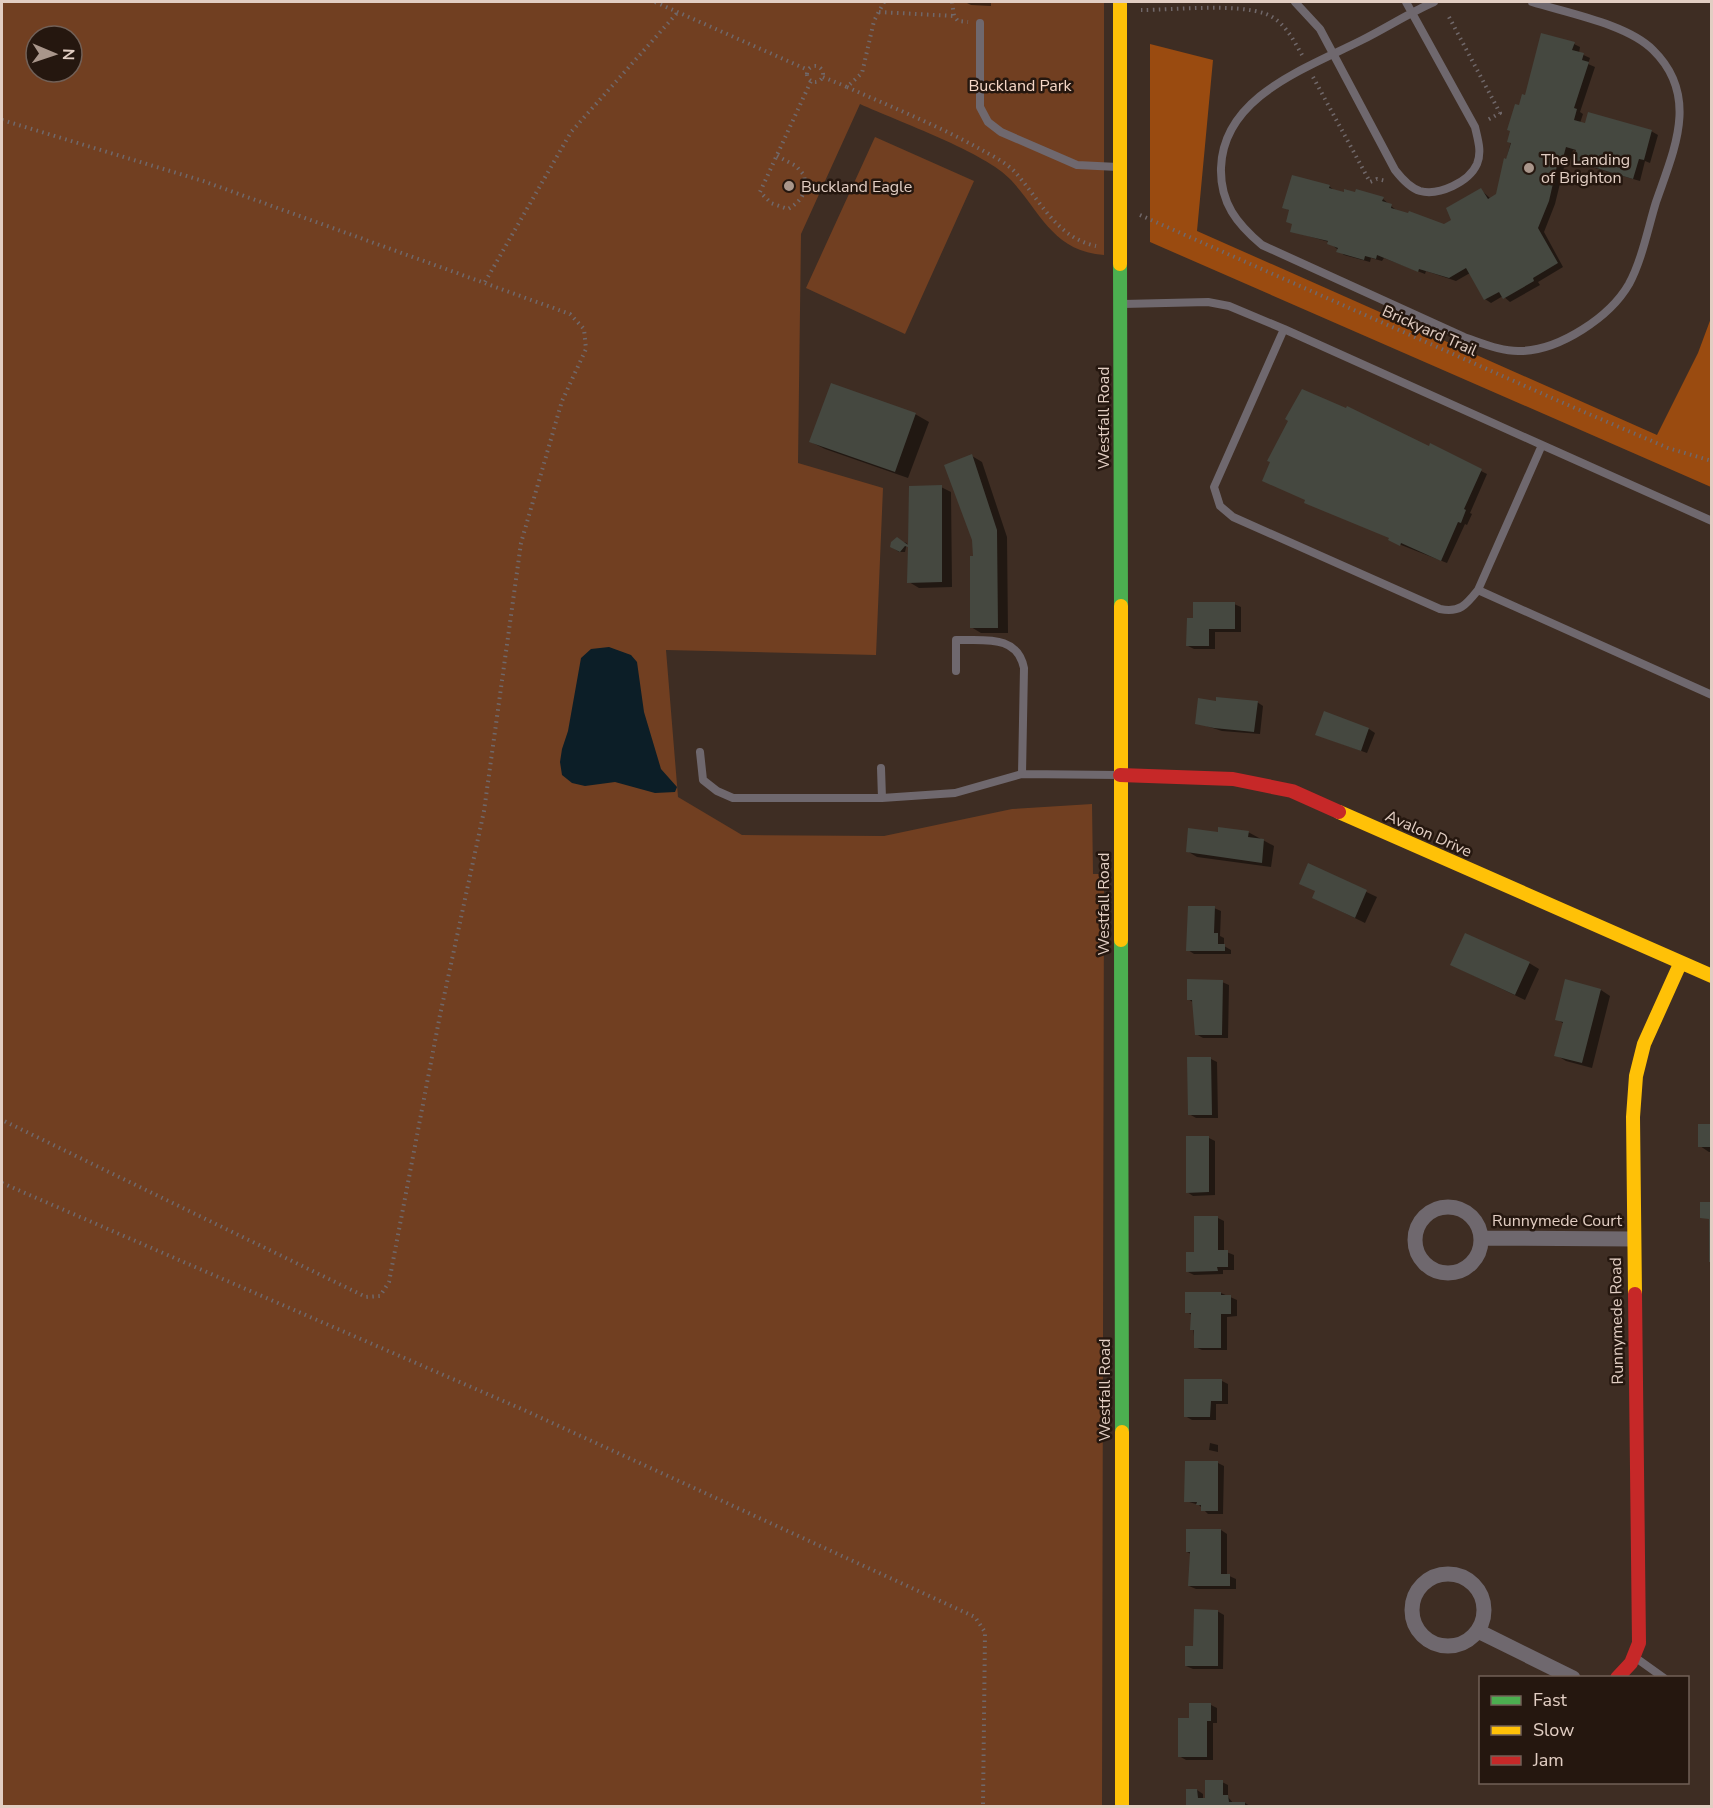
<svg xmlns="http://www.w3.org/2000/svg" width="1713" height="1808" font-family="'Nunito Sans',sans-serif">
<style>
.green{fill:#713f21;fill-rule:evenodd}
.forest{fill:#9a4b10}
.water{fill:#0c1e27}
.shadow{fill:#0007}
.building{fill:#454840}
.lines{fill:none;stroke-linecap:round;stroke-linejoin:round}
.path{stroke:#70686a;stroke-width:4;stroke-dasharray:1.5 4.5;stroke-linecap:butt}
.lane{stroke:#6f686e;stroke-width:8}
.street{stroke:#6f686e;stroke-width:15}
.fast{stroke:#4caf50;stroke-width:14}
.slow{stroke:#ffc107;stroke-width:14}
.jam{stroke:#c62828;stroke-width:14}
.poi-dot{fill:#a9968b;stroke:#25170f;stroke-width:2}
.labels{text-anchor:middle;stroke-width:5;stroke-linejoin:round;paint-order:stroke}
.park-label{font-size:16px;fill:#f5d7c7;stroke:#25170f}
.poi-label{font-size:16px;fill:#e2cec3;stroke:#25170f;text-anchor:start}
.street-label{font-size:16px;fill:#e2cec3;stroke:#25170f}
</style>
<rect width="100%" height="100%" fill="#3e2d23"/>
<path class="green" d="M2,2H1104V255C1053,251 1042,214 1011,180C987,153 897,121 860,104L801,234L798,463L883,488L876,655L666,650L678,797L742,835L884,836L1012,809L1092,804L1093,874H1104L1102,1806H2ZM36,36H72V72H36Z
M875,137L974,181L905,334L806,288Z"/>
<path class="forest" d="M1150,44L1213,60L1197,231L1657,435L1698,353L1711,318V487L1150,242Z"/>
<path class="water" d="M609,647L631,655L637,662L644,712L661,769L677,787L675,792L655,793L615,782L585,786L572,783L562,775L560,762L562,749L568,731L581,658L591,649Z"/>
<path class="shadow" d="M965,2H991V6L971,5Z
M1574,44L1580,47L1579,53L1590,58L1588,64L1595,67L1580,112L1583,114L1580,123L1651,131L1658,135L1650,163L1645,161L1640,181L1581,164L1574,161L1577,151L1573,150L1570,161L1566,159L1555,204L1544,232L1563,267L1538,282L1540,285L1510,302L1503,296L1491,303L1485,299L1470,273L1456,281L1426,271L1425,274L1384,258L1382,261L1371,258L1370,262L1344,255L1329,242L1291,231L1293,225L1290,211L1284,207L1329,186L1335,191L1383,199L1397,211L1444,225L1453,220L1481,190L1491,199L1497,195L1520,107Z
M915,414L929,422L908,478L825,449L811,442Z
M972,456L982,462L1007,537L1008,633H981L971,627L975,558Z
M1481,471L1487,474L1470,513L1472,514L1467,525L1465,524L1447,563L1396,543Z
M941,487L951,492L952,587L919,588L909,582Z
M895,540L907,543L905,552H899L893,548Z
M1234,604L1241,607V632H1215V649H1194L1188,646Z
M1217,702H1257L1263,706L1260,734L1222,731L1197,723Z
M1369,729L1375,733L1367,753L1323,737Z
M1248,832L1274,846L1271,867L1197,857L1187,851L1219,833Z
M1309,865L1377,897L1365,923L1314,898L1316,891Z
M1214,908L1221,911L1220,936L1224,938V946L1231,950V954H1194L1188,950Z
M1529,963L1539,969L1525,1000L1462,970Z
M1222,982L1229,985L1228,1038H1203L1196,1034L1194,1003L1188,999Z
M1601,990L1610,996L1592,1068L1566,1061L1556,1055L1564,1024L1557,1019Z
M1211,1059L1217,1062L1218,1118H1196L1189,1114Z
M1712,1125V1152H1709L1700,1146Z
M1209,1138L1215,1141V1195L1193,1196L1187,1192Z
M1218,1218L1224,1221V1251L1234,1255V1270H1223V1274L1194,1275L1188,1272Z
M1221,1293L1237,1300V1316L1227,1317V1350H1202L1195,1347L1192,1315L1187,1312Z
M1222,1381L1228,1384V1404H1216V1420H1192L1185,1416Z
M1210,1443L1218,1445V1452L1209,1450Z
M1218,1463L1224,1466L1223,1514H1208L1199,1505L1186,1501Z
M1221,1530L1227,1534V1575L1236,1579V1589H1196L1189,1586L1191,1554L1187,1552Z
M1217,1611L1224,1615L1223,1669H1193L1186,1666Z
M1211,1705L1217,1708V1723H1213V1760H1186L1179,1756L1191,1719Z
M1222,1782L1228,1785V1797L1234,1804L1245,1803L1250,1806H1187V1791L1197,1790L1203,1794V1799H1207Z"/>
<path class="building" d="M1541,33L1575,42L1572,50L1584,53L1582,60L1589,62L1574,108L1577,109L1574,120L1585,123L1588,112L1652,130L1644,160L1639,159L1633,179L1573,161L1576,150L1566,147L1563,158L1559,157L1549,201L1538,228L1558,263L1533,278L1534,281L1503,299L1499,292L1484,300L1466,268L1449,278L1419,269L1418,272L1377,255L1376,259L1365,256L1364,260L1336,252L1338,248L1327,244L1328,241L1290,232L1292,224L1286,222L1289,210L1282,208L1292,175L1330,185L1329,188L1344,192V189L1355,192L1356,189L1384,197L1382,201L1392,204L1391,208L1408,213L1409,211L1444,224L1451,220L1446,208L1481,188L1488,199L1496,194L1504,158L1506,159L1511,143L1507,142L1510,131L1507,130L1515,104L1519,105L1522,94L1525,95Z
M831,383L916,413L895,472L809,442Z
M1302,389L1346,408L1347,406L1429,446L1430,443L1482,469L1464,509L1466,510L1461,523L1458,522L1441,561L1401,543L1400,546L1388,540L1389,538L1304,503L1305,500L1262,481L1270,462L1267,461L1288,421L1285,419Z
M972,454L997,530L998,628H970V556H973L972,540L944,465Z
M942,485V582L907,583L908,547L905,546L900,552L890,547L891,542L897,537L908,545L909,486Z
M1193,602H1235V629H1209V646H1186L1187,618H1193Z
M1216,697L1258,701L1254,732L1214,728L1195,724L1198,698L1216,701Z
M1324,711L1369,728L1361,751L1315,735Z
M1218,827L1249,831L1248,837L1264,839L1262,863L1186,852L1188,828L1218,832Z
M1308,863L1367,890L1355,918L1312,898L1315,891L1299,884Z
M1188,906H1215L1214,933H1218V944H1225V951H1186Z
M1465,933L1530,962L1515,995L1450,965Z
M1187,979L1223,980L1222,1035H1195L1192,1000H1187Z
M1565,979L1601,989L1582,1063L1554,1056L1563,1022L1555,1020Z
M1187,1057H1211L1212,1115H1188Z
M1698,1124H1712V1147H1698Z
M1186,1136H1209V1192L1186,1193Z
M1700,1202H1712V1262H1709V1219L1700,1218Z
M1194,1216H1218V1250H1228V1267H1217L1218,1271L1186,1272V1252H1194Z
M1185,1292H1221V1295H1231V1314H1221V1348H1194V1330H1190L1191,1313H1185Z
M1184,1379H1222V1401H1211L1210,1417H1184Z
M1185,1461H1218V1511H1201V1505H1196L1197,1502H1184Z
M1186,1529H1221V1574H1230V1586H1188L1190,1552H1186Z
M1194,1609L1218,1610V1666H1185V1646H1193Z
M1189,1703H1211V1721H1207V1757H1178V1718H1189Z
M1205,1780H1223V1795H1228L1229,1802H1245V1806H1186V1789H1197L1198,1798H1205Z"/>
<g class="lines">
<path class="path" d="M655,2L808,70
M952,2L954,16L958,21L968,22
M1141,10C1174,10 1237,3 1266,14C1284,21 1293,39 1302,55
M879,12L954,16
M1449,17L1500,113L1486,121
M807 74a8 8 0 1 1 16 0a8 8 0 1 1-16 0Z
M823,77L847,87L862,73L874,21L884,2
M1313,77L1370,182L1377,179L1386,181
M847,87C891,107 937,125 980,149C991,155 1005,162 1014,171C1040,199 1055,237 1096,246
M2,120L203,181L570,314L584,329L586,349L562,401L521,543L484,811L440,1015L389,1282L380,1296L366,1297L2,1120
M777,156L796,166L804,175C807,192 802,201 788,209L771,203L760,192L811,81
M1140,215L1561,402L1668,448L1712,461
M485,282L571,132L678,12
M2,1183L524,1410L975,1617L985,1632L983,1806"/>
<path class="lane" d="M1295,2L1320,29L1395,170C1402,179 1410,188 1420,191C1439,196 1469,182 1477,164C1482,152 1478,140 1475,127L1406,2
M1434,2C1409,13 1386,28 1362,40C1307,68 1223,96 1221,168C1220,203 1237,224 1262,245L1464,337C1482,343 1502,352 1521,351C1560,350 1610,317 1629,284C1642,260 1648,228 1656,202C1674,150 1700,96 1653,50C1627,24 1567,13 1532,2
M980,23V107L988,122L1001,132L1077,165L1118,167
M1123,304L1208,302L1229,306L1284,329L1214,487L1220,506L1233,517L1440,609C1460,613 1466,605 1478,590L1542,445L1284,329
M1542,445L1712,521
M1478,590L1712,695
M956,671V640C984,641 1017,634 1024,668L1022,774
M700,752L703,780L717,791L733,798H882L955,793L1022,774L1118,775
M881,768L882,798
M1636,1658L1664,1678"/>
<path class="street" d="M1415 1240a33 33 0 1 1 66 0a33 33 0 1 1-66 0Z
M1482,1238L1633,1239
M1412 1610a36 36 0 1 1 72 0a36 36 0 1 1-72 0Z
M1478,1631L1573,1678"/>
<path class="fast" d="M1120,264L1121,606
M1121,940L1122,1432"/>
<path class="slow" d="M1120,2V264
M1121,606V940
M1339,812L1712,976
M1635,1294L1633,1117L1636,1076L1644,1044L1680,964
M1122,1432V1806"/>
<path class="jam" d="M1120,775L1233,779L1292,791L1339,812
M1617,1678L1631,1663L1639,1643L1635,1294"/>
</g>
<g class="poi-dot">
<circle cx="1529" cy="168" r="6"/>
<circle cx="789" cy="186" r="6"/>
</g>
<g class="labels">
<g class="park-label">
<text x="1020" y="91">Buckland Park</text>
</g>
<g class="poi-label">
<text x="1541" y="165">The Landing<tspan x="1541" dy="18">of Brighton</tspan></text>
<text x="801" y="192">Buckland Eagle</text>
</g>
<g class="street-label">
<text transform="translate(1430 330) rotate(24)" y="6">Brickyard Trail</text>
<text transform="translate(1103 418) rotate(-90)" y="6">Westfall Road</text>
<text transform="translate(1429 833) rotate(24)" y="6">Avalon Drive</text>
<text transform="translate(1103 904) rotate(-90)" y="6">Westfall Road</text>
<text x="1557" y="1226">Runnymede Court</text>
<text transform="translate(1616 1321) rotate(-91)" y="6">Runnymede Road</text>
<text transform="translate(1104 1390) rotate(-90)" y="6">Westfall Road</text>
</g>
</g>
<rect width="1713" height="1808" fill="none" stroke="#e2cec3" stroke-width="6"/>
<rect x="1479" y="1676" width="210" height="108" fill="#25170f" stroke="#716057" stroke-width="1.5"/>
<rect x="1491" y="1696" width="30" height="9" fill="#4caf50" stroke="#716057" stroke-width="1.5"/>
<text x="1533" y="1706" font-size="18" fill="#e2cec3">Fast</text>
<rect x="1491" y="1726" width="30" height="9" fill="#ffc107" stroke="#716057" stroke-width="1.5"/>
<text x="1533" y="1736" font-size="18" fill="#e2cec3">Slow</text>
<rect x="1491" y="1756" width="30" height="9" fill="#c62828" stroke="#716057" stroke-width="1.5"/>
<text x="1533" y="1766" font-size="18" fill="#e2cec3">Jam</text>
<g transform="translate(54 54) rotate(92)"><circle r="28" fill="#25170f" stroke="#716057" stroke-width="1.5"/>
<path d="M0-4.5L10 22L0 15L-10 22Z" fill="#a9968b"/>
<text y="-9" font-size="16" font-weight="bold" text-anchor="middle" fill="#e2cec3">N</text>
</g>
</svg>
